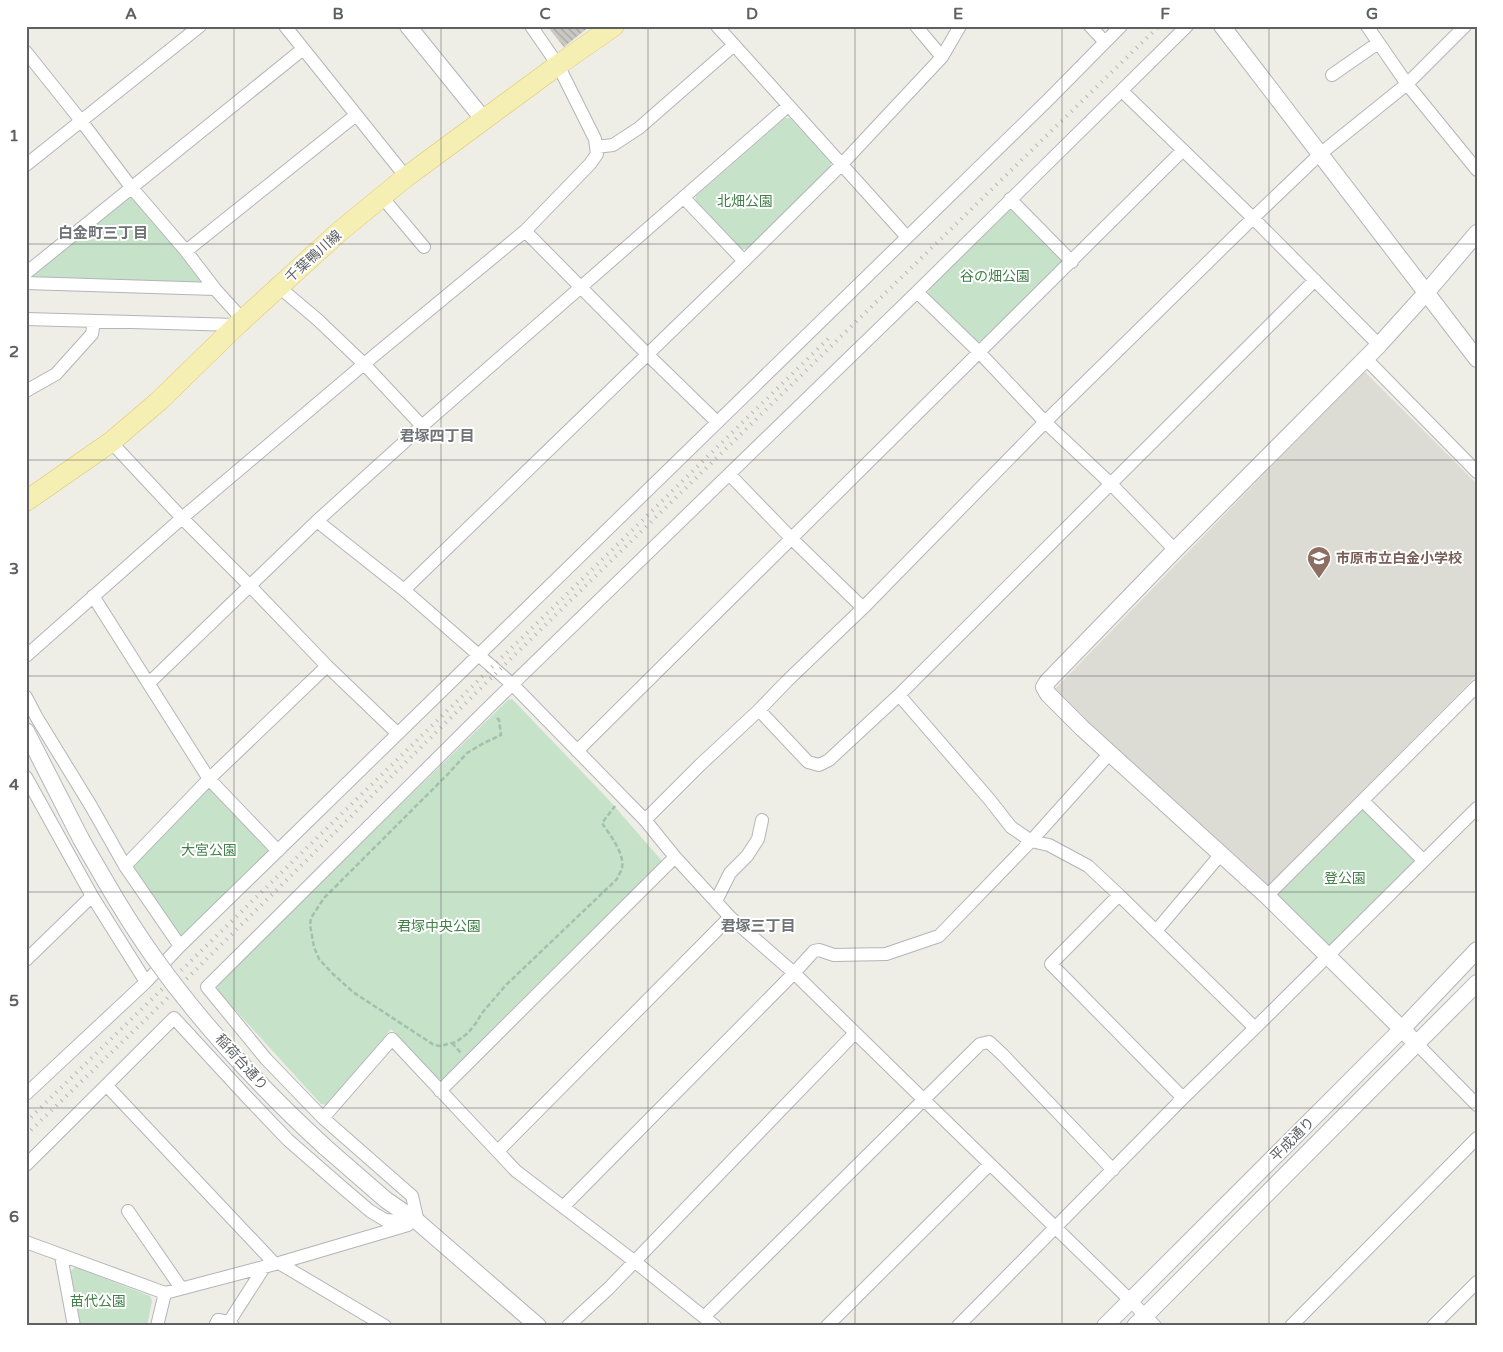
<svg xmlns="http://www.w3.org/2000/svg" width="1503" height="1352" font-family="'Varela Round','Noto Sans JP',sans-serif">
<style>
.education{fill:#dddcd4}
.park{fill:#c6e2c8}
.building{fill:url(#building-back-hatch)}
.lines{fill:none;stroke-linecap:round;stroke-linejoin:round}
.minor-casing{stroke:#b3b5b9;stroke-width:14}
.tertiary-casing{stroke:#b3b5b9;stroke-width:18}
.primary-casing{stroke:#e0c86d;stroke-width:21}
.path{stroke:#a0c2ac;stroke-width:2.5;stroke-dasharray:5 2.5;stroke-linecap:butt}
.minor{stroke:#fff;stroke-width:12}
.tertiary{stroke:#fff;stroke-width:16}
.primary{stroke:#f5efb4;stroke-width:20}
.rail{stroke:#b5b6b6;stroke-width:4;stroke-dasharray:1 6;stroke-linecap:butt}
.tertiary-bridge-casing{stroke:#b3b5b9;stroke-width:18;stroke-linecap:butt}
.tertiary-bridge{stroke:#fff;stroke-width:16}
.grid{fill:none;stroke:#5e6064;stroke-width:1;stroke-opacity:0.55}
.labels{text-anchor:middle;stroke-width:4;stroke-linejoin:round;paint-order:stroke}
.park-label{font-size:14px;fill:#418048;stroke:#fff}
.street-label{font-size:14px;fill:#5e6064;stroke:#fff}
.education-label{font-size:14px;font-weight:bold;fill:#785e54;stroke:#fff;text-anchor:start}
.neighbourhood-label{font-size:15px;font-weight:bold;fill:#6f7276;stroke:#fff}
.neatline{fill:none;stroke:#5e6064;stroke-width:2}
.grid-label{font-size:16px;text-anchor:middle;font-weight:bold;fill:#5e6064}
</style>
<defs>
<pattern id="building-back-hatch" width="6" height="6" patternUnits="userSpaceOnUse" patternTransform="scale(1.25)"><rect width="6" height="6" fill="#c9c8c2"/><path d="M-1 5l2 2M0 0l6 6M5-1l2 2" fill="none" stroke="#a6a6a1"/></pattern>
</defs>
<rect width="100%" height="100%" fill="#eeede6"/>
<path class="education" d="M1364,371L1477,484V675L1266,888L1054,690Z"/>
<path class="park" d="M785,118H790L831,163V168L748,249H741L695,202L696,196Z
M131,187L215,289L26,283V273Z
M1008,210H1014L1061,258V264L983,341H977L928,295L929,288Z
M512,699L608,799L662,861L445,1079H438L391,1029L329,1105L321,1104L218,991L217,984L508,700Z
M209,779L278,851L180,946L125,866Z
M1363,801L1423,860L1327,957L1267,896Z
M75,1267L150,1296L152,1301L147,1326H79L69,1273Z"/>
<path class="building" d="M547,26H590L564,47Z"/>
<g class="lines">
<g class="minor-casing">
<path id="minor" d="M285,26L406,177
M717,26L907,237
M916,26L942,57
M1090,26L1105,42
M1367,26L1407,84L1477,170
M26,52L82,122L131,187L186,251L215,289L243,320
M1332,75L1378,43
M1122,91L1253,218L1379,345
M596,147L613,145L639,128L734,45
M26,165L200,26
M382,197L424,247
M684,198L744,261
M1010,199L1072,262
M525,231L647,354L717,422
M186,251L356,115
M26,273L303,49
M26,283L215,289
M279,287L318,320L364,364L422,426
M917,292L979,352L1045,422L1111,484L1175,550
M26,319L237,325
M1366,359L1477,472
M26,391L56,374L92,334L94,321
M111,442L182,518L250,586L327,666L397,733
M729,474L791,538L863,608
M317,521L404,590L513,685L645,820L675,857L730,917L794,973L924,1100L1130,1300L1155,1326
M404,590L744,261L841,165L942,57L960,26
M93,596L209,779L278,851
M26,656L182,518L364,364L525,231L590,164L597,154L595,139L558,65L531,26
M149,683L317,521L422,426L788,106
M899,695L989,799L1011,827L1031,841L1049,845L1088,866L1119,895L1051,964L1183,1098
M26,697L37,718L91,806L125,866L180,946
M759,710L808,762L819,765L829,760L899,695L1315,280
M577,751L1183,150
M26,777L92,896L146,982
M1363,801L1423,860
M645,820L700,765L759,710L787,681L863,608L1045,422L1253,218L1320,154L1407,84L1465,26
M125,866L209,779L327,666
M1119,895L1255,1028
M1267,896L1477,686
M716,901L730,873L747,856L758,839L762,820
M1156,931L1221,854
M26,960L92,896
M1417,1044L1477,1105
M107,1086L275,1264
M440,1091L675,857
M26,1094L146,982L180,946L1049,99L1121,26
M323,1118L392,1039L516,1171L634,1261L715,1326
M498,1151L730,917
M26,1165L174,1018L246,1096L288,1140L343,1188L370,1211L385,1220L418,1222
M563,1207L794,973L814,951L819,950L834,955L886,954L939,936L1031,841L1110,753
M128,1211L181,1288
M418,1222L412,1196L323,1118L266,1059L207,987L489,707L917,292L1187,26
M26,1242L165,1293L279,1263L408,1225
M61,1256L74,1326
M279,1263L385,1326
M704,1317L980,1044L989,1042L1003,1055L1113,1170
M157,1326L165,1293
M215,1326L218,1320L229,1322
M233,1326L229,1322L265,1266
M568,1326L609,1288L855,1033
M827,1326L990,1164
M958,1326L1183,1098L1255,1028L1477,808
M1291,1326L1477,1138
M1433,1326L1477,1282"/>
</g>
<g class="tertiary-casing">
<path id="tertiary" d="M408,26L484,120
M1222,26L1477,359
M26,731L81,839
M1417,1044L1267,896L1082,728L1048,694L1044,687L1048,681L1175,550L1379,345L1426,293L1477,233
M325,1147L386,1200L418,1222L538,1326
M1105,1326L1402,1029L1477,950
M1135,1326L1477,983"/>
</g>
<g class="primary-casing">
<path id="primary" d="M26,501L111,442L159,401L237,325L339,232L406,177L558,65L614,26"/>
</g>
<path class="path" d="M497,718L499,720L501,735L484,743L467,753L448,774L324,898L311,918L310,925L314,947L319,959L332,973L353,992L434,1045L440,1046L456,1042L468,1033L476,1023L482,1013L506,985L617,879C618,876 621,872 622,868C625,854 610,835 602,823L615,806
M452,1043L461,1053"/>
<use href="#minor" class="minor"/>
<use href="#tertiary" class="tertiary"/>
<use href="#primary" class="primary"/>
<path class="rail" d="M26,1122L829,338
M26,1135L144,1021L488,681L1159,26"/>
<g class="tertiary-bridge-casing">
<path id="tertiary-bridge" d="M81,839C104,879 126,918 153,956C202,1025 263,1090 325,1147"/>
</g>
<use href="#tertiary-bridge" class="tertiary-bridge"/>
</g>
<path class="grid" d="M234,26V1326M441,26V1326M648,26V1326M855,26V1326M1062,26V1326M1269,26V1326M26,244H1477M26,460H1477M26,676H1477M26,892H1477M26,1108H1477"/>
<defs>
<g id="school-pin" transform="scale(1.25)"><path d="M0 17L-7.5 6A9.5 9.5 0 1 1 7.5 6Z" fill="#8d6e63" stroke="#fff"/><path d="M0-5L7-2L0 1L-7-2ZM-4 1L0 2.5L4 1V4Q0 6-4 4Z" fill="#fff"/></g>
</defs>
<g fill-rule="evenodd">
<use href="#school-pin" x="1319" y="558"/>
</g>
<g class="labels">
<g class="park-label">
<text x="745" y="206">北畑公園</text>
<text x="995" y="281">谷の畑公園</text>
<text x="209" y="855">大宮公園</text>
<text x="1345" y="883">登公園</text>
<text x="439" y="931">君塚中央公園</text>
<text x="98" y="1306">苗代公園</text>
</g>
<g class="street-label">
<text transform="translate(313 256) rotate(-42)" y="5">千葉鴨川線</text>
<text transform="translate(242 1062) rotate(48)" y="5">稲荷台通り</text>
<text transform="translate(1292 1139) rotate(-45)" y="5">平成通り</text>
</g>
<g class="education-label">
<text x="1336" y="563">市原市立白金小学校</text>
</g>
<g class="neighbourhood-label">
<text x="103" y="238">白金町三丁目</text>
<text x="437" y="441">君塚四丁目</text>
<text x="758" y="931">君塚三丁目</text>
</g>
</g>
<rect width="1503" height="1352" fill="none" stroke="#ffffff" stroke-width="55"/>
<rect x="28" y="28" width="1448" height="1296" class="neatline"/>
<g class="grid-label">
<text x="131" y="19">A</text>
<text x="338" y="19">B</text>
<text x="545" y="19">C</text>
<text x="752" y="19">D</text>
<text x="958" y="19">E</text>
<text x="1165" y="19">F</text>
<text x="1372" y="19">G</text>
<text x="14" y="141">1</text>
<text x="14" y="357">2</text>
<text x="14" y="574">3</text>
<text x="14" y="790">4</text>
<text x="14" y="1006">5</text>
<text x="14" y="1222">6</text>
</g>
</svg>
